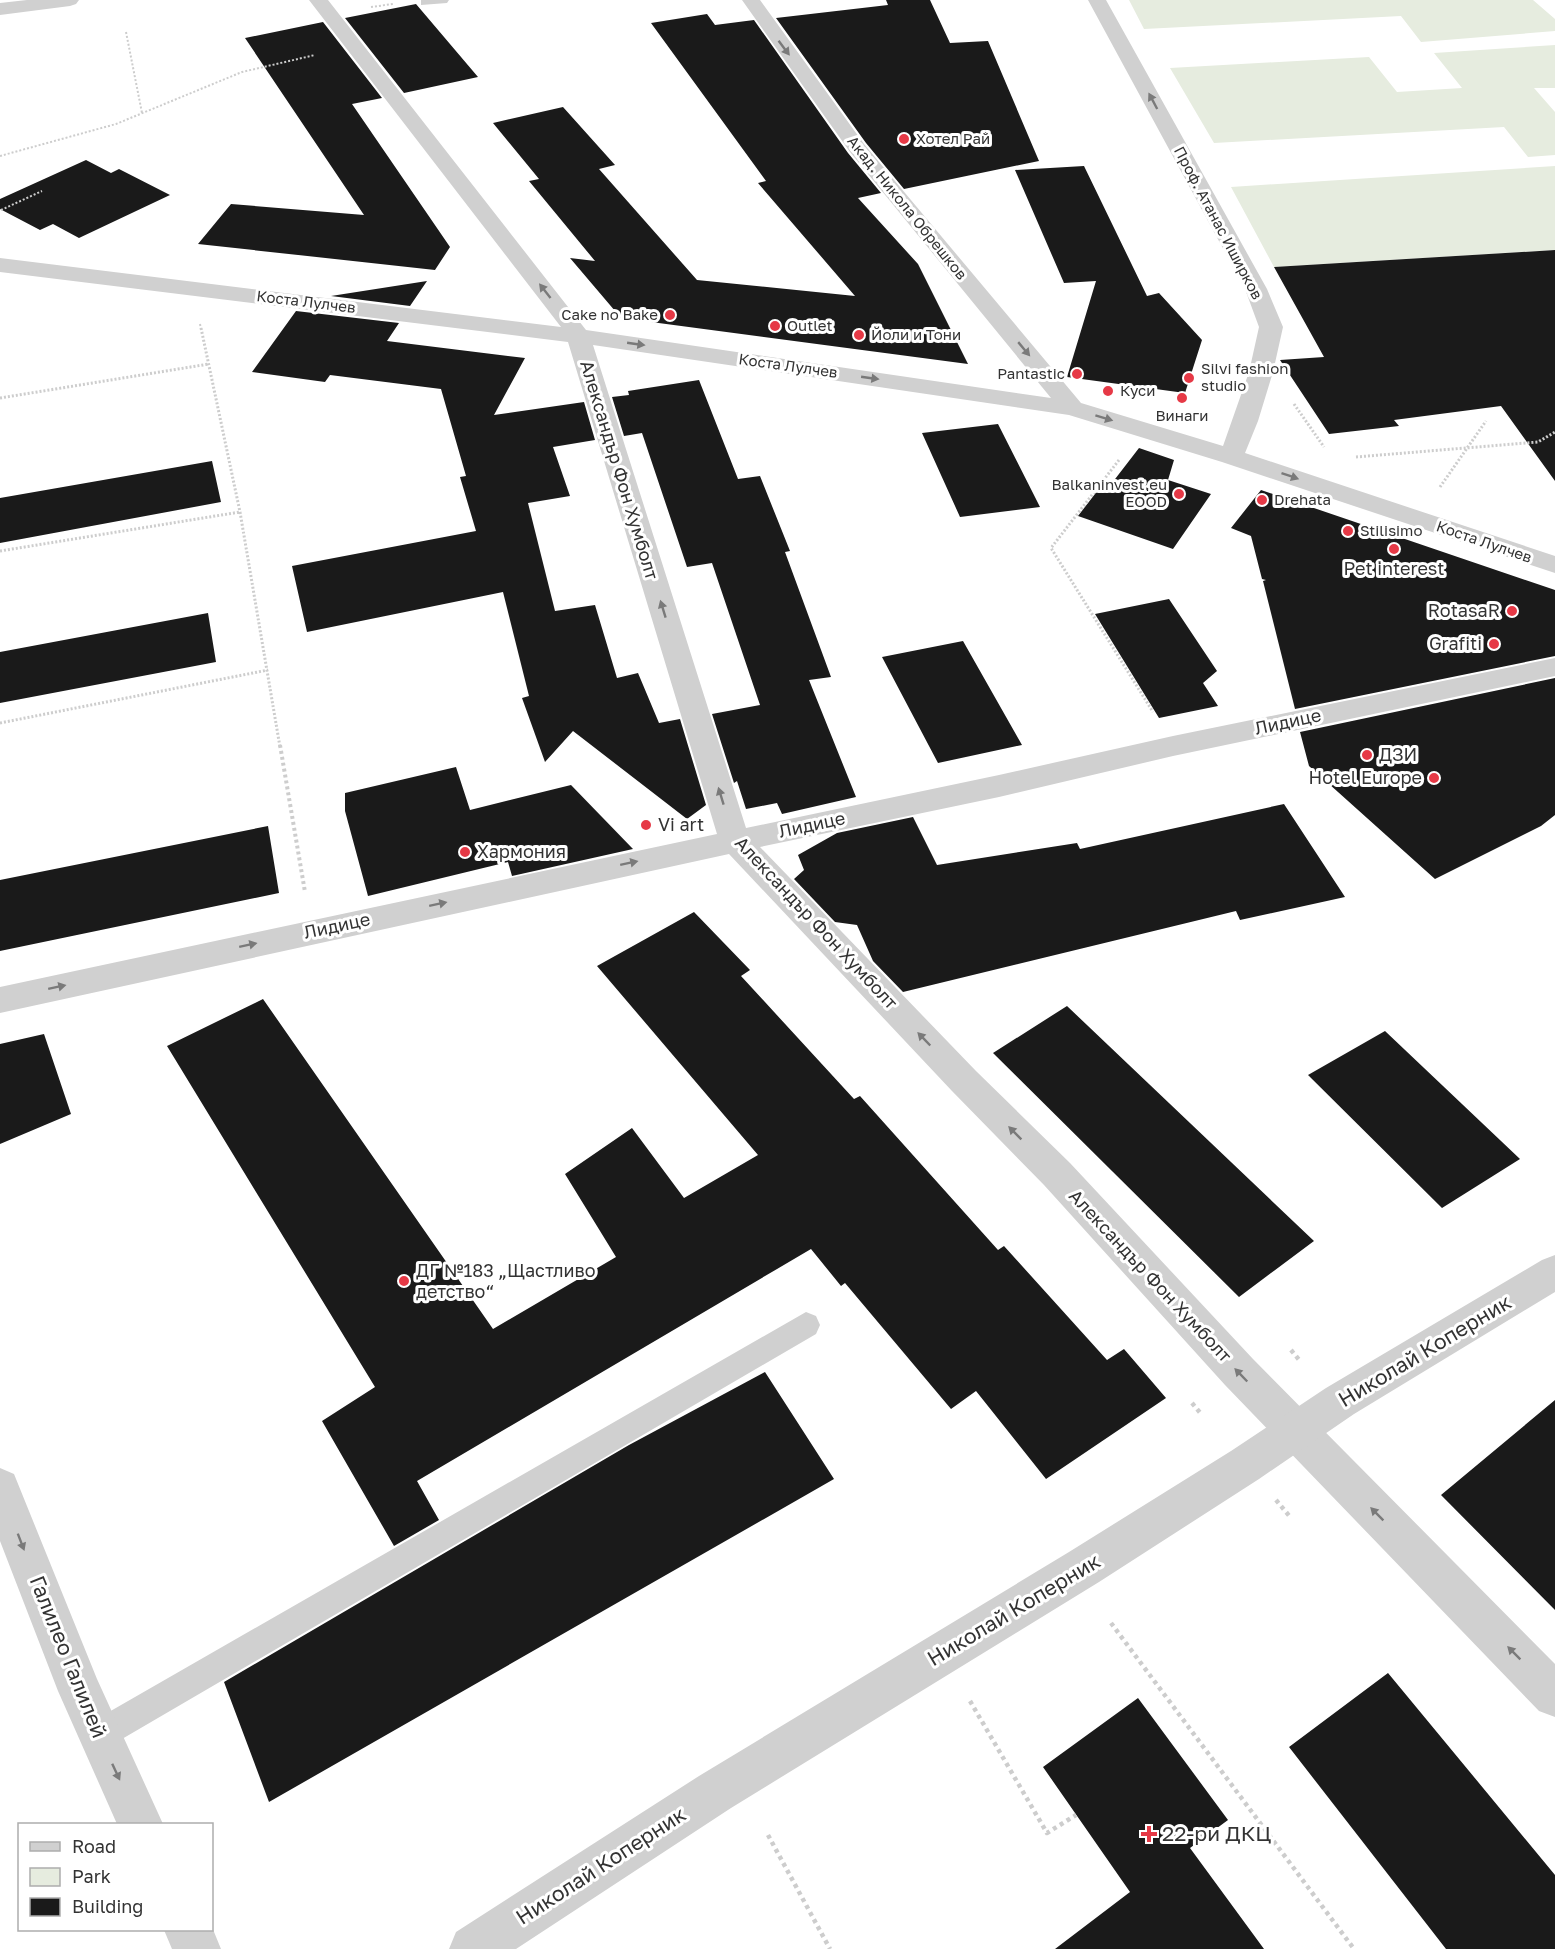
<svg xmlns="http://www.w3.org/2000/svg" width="1555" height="1949" font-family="'Golos Text',sans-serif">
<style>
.green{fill:#e6ecdf}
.building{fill:#1a1a1a}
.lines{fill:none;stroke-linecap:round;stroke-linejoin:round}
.path-far3{stroke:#cdcdcd;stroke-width:2;stroke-dasharray:2 2;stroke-linecap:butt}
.path-far2{stroke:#cdcdcd;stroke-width:3;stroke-dasharray:2 2;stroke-linecap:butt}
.path-far1{stroke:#cdcdcd;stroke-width:4;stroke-dasharray:3 3;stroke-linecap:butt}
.path{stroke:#cdcdcd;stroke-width:4.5;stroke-dasharray:4 4;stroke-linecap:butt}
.service{fill:#d0d0d0;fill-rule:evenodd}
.minor{fill:#d0d0d0;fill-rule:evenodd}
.tertiary{fill:#d0d0d0;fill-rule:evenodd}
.oneway{fill:#7a7a7a}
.poi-dot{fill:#e63946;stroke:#fff;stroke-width:2}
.labels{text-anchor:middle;stroke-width:6;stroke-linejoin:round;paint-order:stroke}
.far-poi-label{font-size:15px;fill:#333;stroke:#fff;text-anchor:start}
.far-street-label{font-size:15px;fill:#333;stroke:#fff}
.street-label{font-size:18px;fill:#333;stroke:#fff}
.poi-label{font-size:18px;fill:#333;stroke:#fff;text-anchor:start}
.near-street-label{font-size:21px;fill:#333;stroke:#fff}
.near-poi-label{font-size:21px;fill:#333;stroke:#fff;text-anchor:start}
</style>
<rect width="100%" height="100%" fill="#fff"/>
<path class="green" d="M1129,0H1533L1555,19V31L1421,42L1401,16L1144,29Z
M1555,45V88H1534L1555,112V155L1528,157L1504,127L1214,143L1170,68L1369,57L1397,92L1462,88L1434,53Z
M1555,166V250L1274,267L1231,187Z"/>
<path class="building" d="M886,0H930L950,43L988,41L1039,161L904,189L866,143L776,18L888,5Z
M416,4L478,77L404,93L345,18Z
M707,14L715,25L754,20L848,153L881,193L858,198L918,264L968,364L621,318L570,258L595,261L529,181L539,179L493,123L563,107L615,165L599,169L697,280L855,296L758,183L766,181L651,23Z
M323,22L382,98L352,104L450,247L435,270L198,244L231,204L364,215L245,38Z
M86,160L111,173L119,169L170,195L79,238L53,224L40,230L0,209V199Z
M1084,166L1147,296L1159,293L1202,340L1185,393L1067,377L1096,281L1064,283L1015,170Z
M1555,250V481L1501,406L1394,420L1399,426L1329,434L1280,360L1324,357L1274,267Z
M427,281L410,306L331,296Z
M296,311L399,323L387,341L525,358L494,415L584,402L595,440L553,447L570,496L528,503L555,611L595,605L617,678L638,673L659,723L680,719L706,805L687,819L573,731L545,762L522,698L529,696L503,592L307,632L292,566L476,531L460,477L466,476L441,389L330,375L325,382L252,372Z
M699,380L738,479L760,476L790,551L785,552L831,677L809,680L856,797L782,814L777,803L746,809L737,781L734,783L712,714L760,705L712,563L687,567L642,433L624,436L612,397L629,395L628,391Z
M998,424L1040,507L960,517L922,433Z
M1139,448L1174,460L1168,480L1211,494L1173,549L1078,516L1105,481L1112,483Z
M212,461L221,502L0,543V498Z
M1261,490L1555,590V656L1295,709L1263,581L1266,580L1262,579L1251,536L1231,528Z
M1169,599L1217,671L1203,683L1218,706L1159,718L1095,614Z
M208,613L216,662L0,703V652Z
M963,641L1022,745L938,763L882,657Z
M1555,678V815L1541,826L1435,879L1309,766L1300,732Z
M456,767L470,810L571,785L633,849L512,876L508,862L368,896L345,811V793Z
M1284,804L1345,897L1240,920L1236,911L903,992L873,961L857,925L835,922L794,879L804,870L798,855L837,833L913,817L937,865L1077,843L1080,849Z
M268,826L279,893L0,951V880Z
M694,912L750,970L741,976L854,1099L860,1096L998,1250L1004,1246L1107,1360L1124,1349L1166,1398L1046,1479L976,1391L951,1409L845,1283L841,1286L811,1249L417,1481L439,1520L394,1546L322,1421L375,1387L167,1046L263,999L493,1329L616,1257L565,1174L632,1128L684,1198L758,1155L597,966Z
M1067,1006L1314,1241L1239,1297L993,1053Z
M1385,1031L1520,1159L1442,1208L1308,1075Z
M44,1034L71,1114L0,1144V1044Z
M765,1372L834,1479L269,1802L224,1682L629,1445Z
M1555,1400V1610L1441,1495Z
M1388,1673L1555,1875V1949H1446L1289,1747Z
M1138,1698L1228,1820L1190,1848L1264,1949H1055L1130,1892L1043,1767Z"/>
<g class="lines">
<path class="path-far3" d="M371,7L393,4
M126,32L142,113
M0,156L116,124L242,72L315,55
M1,210L42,191
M200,324L201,329"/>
<path class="path-far2" d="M201,328L240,512L280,747
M0,398L209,364
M1294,404L1324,447
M1356,457L1538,442L1555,432
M1119,460L1051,548L1153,712
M1440,487L1486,421
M0,551L240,512
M0,723L268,670"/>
<path class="path-far1" d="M280,745L305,892"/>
<path class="path" d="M1291,1350L1300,1361
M1192,1403L1202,1415
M1276,1500L1291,1518
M1111,1623L1354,1949
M970,1701L1047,1833L1076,1815
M768,1835L830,1949"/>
<path class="service" d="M421,0H449L447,3L421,5Z
M806,1312L816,1316L820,1325L816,1334L110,1746L99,1751L88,1746L83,1735L88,1724Z"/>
<path class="minor" d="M27,0H79L76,4L70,6L0,15V3Z
M309,0H328L586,330L1051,398L850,152L742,0H760L864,144L1081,403L1223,446L1249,372L1259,327L1245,289L1088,0H1106L1267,289L1283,327L1273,372L1258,421L1245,453L1555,556V573L1222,462L1069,415L593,345L746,828L999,775L1173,736L1555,658V676L1173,756L999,797L760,847L976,1071L1070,1163L1253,1359L1555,1664V1717L1539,1711L1225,1385L1044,1185L952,1091L729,854L0,1013V987L717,834L568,342L0,272V258L561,327Z
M0,1468L14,1474L97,1679L163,1824H117L58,1691L0,1541Z
M212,1927L221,1949H172L164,1930H212Z"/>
<path class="tertiary" d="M1555,1255V1292L1354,1414L1259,1479L1099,1582L731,1808L516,1949H449L456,1932L699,1776L1069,1552L1231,1451L1326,1388L1542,1260Z"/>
</g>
<defs><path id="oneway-solid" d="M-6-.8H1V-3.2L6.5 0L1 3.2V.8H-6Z" transform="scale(1.5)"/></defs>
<g class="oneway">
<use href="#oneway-solid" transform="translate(784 48) rotate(53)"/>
<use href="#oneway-solid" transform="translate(1153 101) rotate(-118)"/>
<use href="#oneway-solid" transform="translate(545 291) rotate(-128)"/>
<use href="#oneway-solid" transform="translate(636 344) rotate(8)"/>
<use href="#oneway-solid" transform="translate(1024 349) rotate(50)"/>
<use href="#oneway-solid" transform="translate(870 378) rotate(8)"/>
<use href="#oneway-solid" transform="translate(1104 418) rotate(17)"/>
<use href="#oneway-solid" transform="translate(1290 476) rotate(19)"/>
<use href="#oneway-solid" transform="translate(663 609) rotate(-107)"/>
<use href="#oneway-solid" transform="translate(721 796) rotate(-107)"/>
<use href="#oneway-solid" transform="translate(629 863) rotate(-12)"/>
<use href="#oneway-solid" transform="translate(438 904) rotate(-12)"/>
<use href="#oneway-solid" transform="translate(248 945) rotate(-12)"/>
<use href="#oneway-solid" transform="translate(57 987) rotate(-12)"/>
<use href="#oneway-solid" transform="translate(924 1039) rotate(-134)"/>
<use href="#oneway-solid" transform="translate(1015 1133) rotate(-135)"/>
<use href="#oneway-solid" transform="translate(1241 1375) rotate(-134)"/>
<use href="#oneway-solid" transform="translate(1377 1514) rotate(-135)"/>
<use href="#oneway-solid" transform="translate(21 1542) rotate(69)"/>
<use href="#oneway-solid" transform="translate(1514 1653) rotate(-135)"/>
<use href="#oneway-solid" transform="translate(116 1772) rotate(65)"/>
</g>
<g class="poi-dot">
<circle cx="904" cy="139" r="6"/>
<circle cx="670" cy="315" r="6"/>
<circle cx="775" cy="326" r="6"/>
<circle cx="859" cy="335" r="6"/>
<circle cx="1077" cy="374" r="6"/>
<circle cx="1189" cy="378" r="6"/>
<circle cx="1108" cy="391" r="6"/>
<circle cx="1182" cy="398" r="6"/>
<circle cx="1179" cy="494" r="6"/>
<circle cx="1262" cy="500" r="6"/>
<circle cx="1348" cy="531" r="6"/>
<circle cx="1394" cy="549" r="6"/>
<circle cx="1512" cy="611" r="6"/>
<circle cx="1494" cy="644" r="6"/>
<circle cx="1367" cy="755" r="6"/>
<circle cx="1434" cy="778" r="6"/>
<circle cx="646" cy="825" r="6"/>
<circle cx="465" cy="852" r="6"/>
<circle cx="404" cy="1281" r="6"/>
<path d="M1146 1825h6v6h6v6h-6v6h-6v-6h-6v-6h6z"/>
</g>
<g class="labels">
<g class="far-poi-label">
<text x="916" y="144">Хотел Рай</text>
<text x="658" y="320" text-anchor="end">Cake no Bake</text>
<text x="787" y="331">Outlet</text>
<text x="871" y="340">Йоли и Тони</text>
<text x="1201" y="374">Silvi fashion<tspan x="1201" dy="17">studio</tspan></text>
<text x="1065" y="379" text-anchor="end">Pantastic</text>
<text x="1120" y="396">Куси</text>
<text x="1182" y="421" text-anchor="middle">Винаги</text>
<text x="1167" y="490" text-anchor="end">Balkaninvest.eu<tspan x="1167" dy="17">EOOD</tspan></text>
<text x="1274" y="505">Drehata</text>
<text x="1360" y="536">Stilisimo</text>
</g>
<g class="far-street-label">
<text transform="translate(907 208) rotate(51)" y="5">Акад. Никола Обрешков</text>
<text transform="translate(1218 223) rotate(62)" y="5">Проф. Атанас Иширков</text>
<text transform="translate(306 302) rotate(7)" y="5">Коста Лулчев</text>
<text transform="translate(788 366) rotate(8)" y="5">Коста Лулчев</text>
<text transform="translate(1484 542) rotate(19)" y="5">Коста Лулчев</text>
</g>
<g class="street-label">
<text transform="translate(619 470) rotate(73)" y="6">Александър Фон Хумболт</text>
<text transform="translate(1288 722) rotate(-12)" y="6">Лидице</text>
<text transform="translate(812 825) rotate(-12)" y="6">Лидице</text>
<text transform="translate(816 923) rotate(47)" y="6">Александър Фон Хумболт</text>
<text transform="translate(337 926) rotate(-12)" y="6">Лидице</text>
<text transform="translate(1150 1276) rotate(47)" y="6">Александър Фон Хумболт</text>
</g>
<g class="poi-label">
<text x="1394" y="575" text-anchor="middle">Pet interest</text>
<text x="1500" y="617" text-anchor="end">RotasaR</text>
<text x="1482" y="650" text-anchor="end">Grafiti</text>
<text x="1379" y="761">ДЗИ</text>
<text x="1422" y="784" text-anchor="end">Hotel Europe</text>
<text x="658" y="831">Vi art</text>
<text x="477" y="858">Хармония</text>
<text x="416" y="1277">ДГ №183 „Щастливо<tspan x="416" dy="21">детство“</tspan></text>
</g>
<g class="near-street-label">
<text transform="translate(1425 1351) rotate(-31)" y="7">Николай Коперник</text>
<text transform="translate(1014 1610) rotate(-31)" y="7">Николай Коперник</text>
<text transform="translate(68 1657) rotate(68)" y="7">Галилео Галилей</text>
<text transform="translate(601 1866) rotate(-33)" y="7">Николай Коперник</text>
</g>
<g class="near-poi-label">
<text x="1162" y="1841">22-ри ДКЦ</text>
</g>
</g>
<rect x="18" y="1823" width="195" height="108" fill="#ffffff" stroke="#adadad" stroke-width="1.5"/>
<rect x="30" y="1842" width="30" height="9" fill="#d0d0d0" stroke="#adadad" stroke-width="1.5"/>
<text x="72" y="1853" font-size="18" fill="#333333">Road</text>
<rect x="30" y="1868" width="30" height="18" fill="#e6ecdf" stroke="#adadad" stroke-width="1.5"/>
<text x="72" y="1883" font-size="18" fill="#333333">Park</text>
<rect x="30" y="1898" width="30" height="18" fill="#1a1a1a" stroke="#adadad" stroke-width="1.5"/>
<text x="72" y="1913" font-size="18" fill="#333333">Building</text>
</svg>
